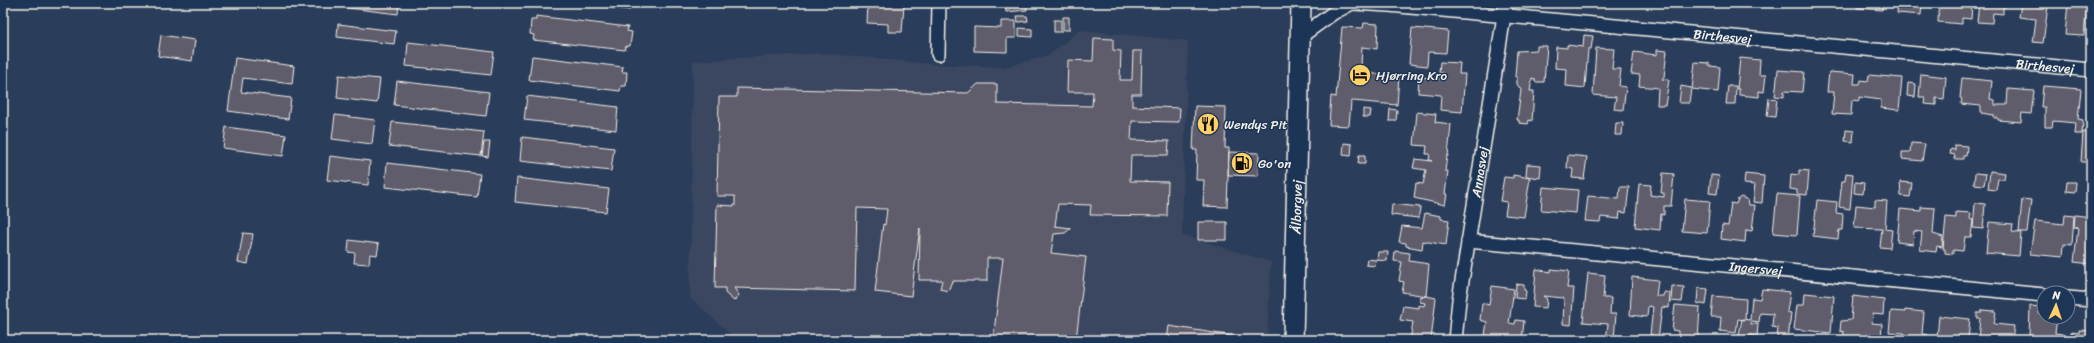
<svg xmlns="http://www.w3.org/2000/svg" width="2094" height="343" font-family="Sriracha,sans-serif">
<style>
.built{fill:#3a4660}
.building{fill:#5f5c6c;stroke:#f4f1e8}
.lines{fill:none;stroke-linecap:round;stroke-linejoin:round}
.minor-casing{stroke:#f4f1e8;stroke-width:16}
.secondary-casing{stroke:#f4f1e8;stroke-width:22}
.minor{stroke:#1d3557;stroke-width:13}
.secondary{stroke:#1d3557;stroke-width:19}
.labels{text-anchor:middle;stroke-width:3;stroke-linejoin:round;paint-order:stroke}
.street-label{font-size:13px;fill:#f4f1e8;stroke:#1d3557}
.poi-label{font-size:13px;fill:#f4f1e8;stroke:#1d3557;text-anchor:start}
</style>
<rect width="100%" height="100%" fill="#2a3d5b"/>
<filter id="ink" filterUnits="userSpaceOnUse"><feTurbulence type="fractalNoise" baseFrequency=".025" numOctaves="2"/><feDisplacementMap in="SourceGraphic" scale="8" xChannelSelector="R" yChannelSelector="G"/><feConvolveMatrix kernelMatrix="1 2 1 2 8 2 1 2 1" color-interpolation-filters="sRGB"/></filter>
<g filter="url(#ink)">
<path class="built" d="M1080,30L1188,41L1182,235L1271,262L1267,340H737L690,298L693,61L821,53L931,64L1006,67L1049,55Z"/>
<path class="building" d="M341,3H399L398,14L340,7Z
M569,3H635V6H630V10Z
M868,3H909V5H904L902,32H888V24L867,23Z
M1005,3H1026L1027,10L1006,12Z
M1697,3H1711V8L1696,6Z
M1818,3H1836V8L1818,6Z
M1858,3H1883L1882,10L1857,8Z
M1898,3H1922L1921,15L1897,13Z
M1939,3H1970L1972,5L1971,19L1962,18V24L1938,22Z
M1979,3H2006V7H2003V14L1993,13L1992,23L1977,22Z
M2021,3H2041V5L2048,6L2043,43L2033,42L2036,19L2019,17Z
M2068,3H2087L2084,36L2065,35Z
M536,16L628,27L627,31L632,32L630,46H626L625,50L533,40L534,35L530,34L531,20H536Z
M1017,16H1027L1028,21L1018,22Z
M1063,17H1069V30H1063Z
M1054,20H1061V32H1054Z
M1001,21H1016V38H1007V52L974,51V27L1001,28Z
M1364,23L1378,24L1377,49L1362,47L1361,67L1365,73L1399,76L1397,105L1353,101L1351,102L1349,126L1329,125L1331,96L1336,97L1342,27L1363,28Z
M338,24L396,31L394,44L337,37Z
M1019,28L1032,29V37L1019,36Z
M1412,28L1448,31L1446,53L1428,52L1427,66L1409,64Z
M161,35L195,40L192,61L158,56Z
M1584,35L1593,36L1591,49H1588L1585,88L1566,86L1567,69L1555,68L1556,47L1567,48V45L1583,47Z
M1094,38L1113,39V50L1121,51L1120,80H1132L1133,51H1142L1141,94H1132V106L1180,108L1179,122L1132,121L1131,140L1169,141L1168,155H1131L1130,181L1168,182L1167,216L1090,215L1091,205L1058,204L1055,226L1071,228L1065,233L1054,234L1051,253L1086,257L1076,340H993L1003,258H987V281H952L948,291L940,289L942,280H919L920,228L911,296L875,292L883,224L885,225L887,209L857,208L855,291L734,288L739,295L734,301L725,293V288H715L717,205L735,206V196H717L719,97H737V88L968,93L978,84H997V104L1092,106L1093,92H1067L1068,60L1093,61Z
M408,42L494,52L491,75L406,66Z
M1537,46H1547L1544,82H1535V79L1532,78L1530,91H1534L1532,121L1529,120L1528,124L1519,123V120H1517L1521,90L1517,84V77H1515L1517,51L1537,50Z
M1596,48L1614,49L1612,69H1621L1619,86L1626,87L1623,110L1614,109L1616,97L1593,95Z
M1657,50L1667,51L1664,77L1662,79L1669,80L1665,105H1657L1658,88L1639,86L1640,75L1631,74L1634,52L1657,55Z
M532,56L623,67L622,72H627L626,86H621L620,91L529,80Z
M235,58L294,66L292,84L243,78L241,92L291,98L288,119L228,111Z
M1740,58L1760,60L1759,75H1766L1764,92L1759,91V97L1739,95V89H1737Z
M1440,62L1460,63L1459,74H1465L1462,112L1440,110L1441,95L1418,93L1419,77L1443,79V73H1439Z
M1695,62L1709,63V66L1720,67L1718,92L1692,89Z
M1778,70L1804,72L1802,92L1784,91V97L1775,96Z
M1829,72L1855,74L1854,84H1860L1861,80L1868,81L1869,75L1902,78L1899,110L1881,108V100L1859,97V101L1852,100L1851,115L1832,114L1834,92H1827Z
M1921,74L1946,77L1944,99L1936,98V105L1924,104L1925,97H1919Z
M339,75L380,79L377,103L337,98Z
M1962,78L1992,81L1990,99L1995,100V105H2007L2008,89L2034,91L2031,114L2022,113L2021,122L1998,120V118H1994V115L1981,113V106L1961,104L1962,99L1960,98Z
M397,81L489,92L486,116L394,105Z
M1908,83L1916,84L1915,97L1907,96Z
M1681,86L1691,88L1689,103H1679Z
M1728,86H1736L1735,104H1726Z
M2043,86L2081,89L2078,119L2083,120L2082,134H2075L2076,123L2053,121L2052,127H2045V107H2041Z
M527,96L618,107L616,130L524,120Z
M1769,98L1777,99L1775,117L1767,116Z
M1195,106L1226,107L1225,148H1229L1227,207L1203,206L1204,180H1196L1197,150H1193Z
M1363,109L1371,110L1370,117H1363Z
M1390,109L1397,110L1396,121H1389Z
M1417,112L1436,114L1435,122L1451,124L1448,156H1447L1445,171H1448L1445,194H1447L1445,205L1414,198L1416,183L1423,184L1426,170L1413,168L1415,159L1432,161L1429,160L1430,154H1426L1427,146L1414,145Z
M335,115L375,120L372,144L332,139Z
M392,122L484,132L481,156L389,146Z
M1616,123H1623L1622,135H1615Z
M226,127L286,135L283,156L223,148Z
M1846,130L1854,131L1853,142L1845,141Z
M2083,132L2091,133V162H2081Z
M522,137L614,148L611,171L520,161Z
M484,142H490L488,157L482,156Z
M1344,143L1352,144L1351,156L1343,155Z
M1911,143L1925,144L1922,161L1902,159V152H1910Z
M1955,145L1967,146L1966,156H1963V159H1954L1955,155L1950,154L1951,149L1955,150Z
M1229,152L1259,153L1258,176L1228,175Z
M1359,155H1365V164H1358Z
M1568,155L1587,157L1584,179L1572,178L1573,169L1567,168Z
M330,156L370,161L368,185L327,180Z
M387,163L480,174L477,197L385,187Z
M1527,164L1541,165L1540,178L1526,176Z
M1799,170L1809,171L1807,195L1797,194V190L1790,189L1791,174L1799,175Z
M1990,171L2005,173L2004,179H1998L1996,190L1988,189Z
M1663,173L1674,174L1671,206H1664V215L1661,214L1660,230L1635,227L1639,184L1651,185L1650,195L1664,197V193H1661Z
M1846,173L1853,174L1850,209L1839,207L1842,181H1845Z
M1975,173L1986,174L1984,185L1974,184Z
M1745,174L1764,176L1762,203L1753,202L1755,185L1744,184Z
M1513,175L1530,178L1524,217L1505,215L1507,202L1500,201L1504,177L1513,178Z
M1711,175L1719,176L1717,194L1709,193Z
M517,178L609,189L606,212L515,202Z
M1855,182L1864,183L1863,194L1854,193Z
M1900,182L1912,183L1910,197L1901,196Z
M2067,182H2076L2075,192L2066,191Z
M1543,187L1578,190L1576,213L1541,210Z
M1620,187H1629L1626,213L1620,212L1619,219L1601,217L1600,222L1585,221L1588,196L1619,199Z
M1777,194L1800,196L1797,235L1773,233Z
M1741,197L1748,200L1749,205H1755L1752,231L1746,230L1745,242L1721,239L1722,225L1728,226L1731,203L1736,204L1738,199Z
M1685,199L1710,201L1707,233L1682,231Z
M2022,199L2031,200L2027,232H2019Z
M1817,200L1837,202L1836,213L1843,214L1842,230H1839L1838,239L1813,236Z
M1875,200L1887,201L1885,229L1892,230L1890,248L1880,247L1882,229L1854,228L1856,205L1875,207Z
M1975,203L1985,204L1983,229L1973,228Z
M1392,204L1420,207L1419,218L1391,215Z
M1921,207L1935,208L1933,234L1943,237L1942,247L1937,246L1936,252L1920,250L1922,232L1914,231L1913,244L1897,242L1900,209L1921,211Z
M1956,212L1971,213L1970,219L1973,220L1971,237H1965L1963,251L1953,250V254L1945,253V249H1943L1946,217L1956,218Z
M1425,213L1441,216V219L1449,220L1446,245L1423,241L1422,249L1406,246V243L1399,242L1402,226L1422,228Z
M2065,215L2074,216L2072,245L2064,244L2063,257L2030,254L2035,221L2064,224Z
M2075,215L2091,217V264L2074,262L2078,228L2074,227Z
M1198,222H1227V240H1198Z
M1989,222L2013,224L2012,232L2021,233L2019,256L1986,253Z
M243,233L253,234L248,264L238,262Z
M349,240L379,244L377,255L370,254L369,264L354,263L355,253L348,252Z
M1395,251L1410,253L1409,261L1429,264L1426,296L1402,292L1404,282L1399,281L1402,262L1394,261Z
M1378,252H1388L1387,261L1377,260Z
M1367,259L1376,260L1375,266L1366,265Z
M1536,269L1551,272V269L1569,271L1567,288H1574L1571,325L1563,324L1564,298L1543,296L1547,299L1546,308L1533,307Z
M1588,273L1605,275L1603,298H1611L1610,314H1616L1614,340H1606L1608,324L1583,322Z
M1632,277L1658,280L1656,296H1663L1664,292L1670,293L1669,308L1662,307L1658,340H1652L1653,335H1650L1653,307L1648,306L1647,317L1630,315Z
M1516,284L1524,285V290L1526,291L1525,299L1515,298Z
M1492,286L1514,289L1509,323L1515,324L1516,320L1524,321L1522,340H1503V338L1485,335L1487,322L1480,320L1482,303L1489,305Z
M1672,286L1684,287L1682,302L1671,301Z
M1698,288L1708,289L1706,305L1697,303Z
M1762,289L1790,292L1787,312L1791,313L1788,340H1770V338L1777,339L1778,328L1772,327L1773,314L1760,313L1759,322L1751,321V324H1758L1757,336L1750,335L1747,340H1738L1742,319L1750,320L1752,298L1760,299Z
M1805,293L1834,296L1831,333L1794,329L1797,305H1804Z
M1426,296L1436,298L1431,340H1410L1413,322L1400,320L1403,306L1419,308V305L1424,306L1425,303L1420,302V297Z
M1713,296L1746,299L1745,320L1738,319L1736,333L1720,331L1721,317H1711Z
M1853,296L1884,300L1883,315L1873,314L1872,323L1882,324L1881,340H1843L1844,332L1840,331L1841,321L1851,320Z
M1675,305L1700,307L1698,340H1678V331L1672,330Z
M2030,306L2040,307L2039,314L2044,315V317H2057L2055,333L2062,334V340H2024V338H2029Z
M1905,310L1924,312L1922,334L1928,335L1927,340H1904V333L1889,332L1891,311L1905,312Z
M1981,310L1996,311L1994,324L2014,326L2012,340H1978L1980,318H1977V313H1981Z
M1939,316L1970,319L1968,340H1930V337L1937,338Z
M1169,326L1240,337L1239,340H1167Z
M2079,330L2091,331V340H2070L2071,332L2079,333Z"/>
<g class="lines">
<g class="minor-casing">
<g id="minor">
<path id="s1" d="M1353,3L1389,5L2091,70"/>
<path d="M1300,37L1333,13L1352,3"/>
<path d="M938,54L939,3"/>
<path id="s2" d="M1468,241L2044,295"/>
<path d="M2068,298L2091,300"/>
<path id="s3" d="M1455,340L1459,300L1506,3"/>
</g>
</g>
<g class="secondary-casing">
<g id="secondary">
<path id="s4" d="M1293,340L1301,3"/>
</g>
</g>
<use href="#minor" class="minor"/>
<use href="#secondary" class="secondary"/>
</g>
</g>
<defs>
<g id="hotel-disc" transform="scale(1.15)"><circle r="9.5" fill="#ffd166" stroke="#1d3557"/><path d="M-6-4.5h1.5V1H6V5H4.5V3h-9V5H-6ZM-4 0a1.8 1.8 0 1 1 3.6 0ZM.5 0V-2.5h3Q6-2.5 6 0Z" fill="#111"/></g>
<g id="restaurant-disc" transform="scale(1.15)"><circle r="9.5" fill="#ffd166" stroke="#1d3557"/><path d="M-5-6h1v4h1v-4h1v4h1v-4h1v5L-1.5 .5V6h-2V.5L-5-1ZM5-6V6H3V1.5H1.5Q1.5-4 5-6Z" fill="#111"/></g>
<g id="fuel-disc" transform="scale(1.15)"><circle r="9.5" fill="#ffd166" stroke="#1d3557"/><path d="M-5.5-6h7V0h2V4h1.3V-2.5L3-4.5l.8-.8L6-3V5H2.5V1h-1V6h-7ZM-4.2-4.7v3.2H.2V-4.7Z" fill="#111"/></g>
</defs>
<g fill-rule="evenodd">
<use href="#hotel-disc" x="1360" y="75"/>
<use href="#restaurant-disc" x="1208" y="124"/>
<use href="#fuel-disc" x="1242" y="163"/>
</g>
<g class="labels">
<g class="street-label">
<text dy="5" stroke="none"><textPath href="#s1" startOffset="371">Birthesvej</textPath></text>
<text dy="5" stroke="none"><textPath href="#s1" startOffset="695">Birthesvej</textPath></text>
<text dy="5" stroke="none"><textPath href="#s3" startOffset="170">Annasvej</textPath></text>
<text dy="5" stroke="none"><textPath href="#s4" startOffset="133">Ålborgvej</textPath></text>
<text dy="5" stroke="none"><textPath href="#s2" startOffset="289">Ingersvej</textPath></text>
</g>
<g class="poi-label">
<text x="1376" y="80">Hjørring Kro</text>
<text x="1224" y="129">Wendys Pit</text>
<text x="1258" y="168">Go'on</text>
</g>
</g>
<rect width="2094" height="343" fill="none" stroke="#1d3557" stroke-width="16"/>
<rect x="8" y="8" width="2078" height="327" fill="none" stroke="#f4f1e8" stroke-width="1.5" filter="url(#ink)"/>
<g transform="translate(2056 305) rotate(3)"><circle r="19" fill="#1d3557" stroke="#738091"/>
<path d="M0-3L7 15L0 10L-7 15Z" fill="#ffd166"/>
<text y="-6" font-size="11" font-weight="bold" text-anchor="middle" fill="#f4f1e8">N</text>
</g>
</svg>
